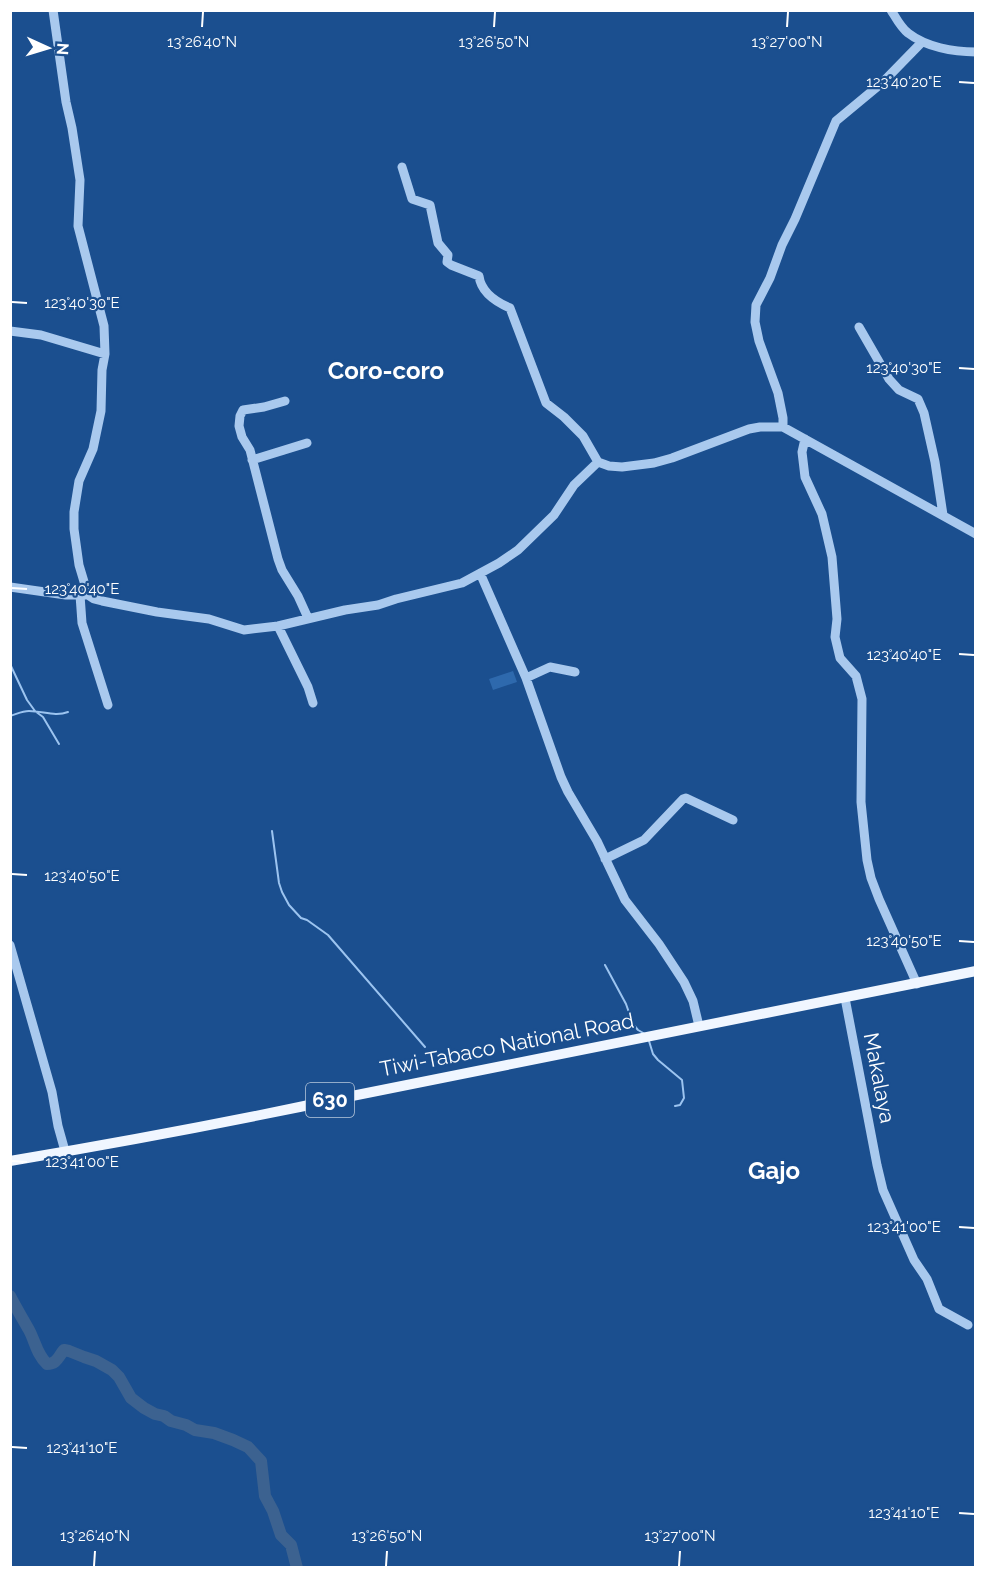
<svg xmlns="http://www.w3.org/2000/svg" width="986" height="1578" font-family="Raleway,sans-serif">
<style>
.green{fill:#2e69ad}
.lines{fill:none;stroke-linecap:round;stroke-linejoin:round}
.stream{stroke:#9cc4f0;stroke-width:2}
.river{stroke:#3c6290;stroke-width:12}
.minor{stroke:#a9c9ee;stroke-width:9}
.major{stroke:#f0f6ff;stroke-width:10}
.ticks{fill:none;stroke:#fff;stroke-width:2}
.labels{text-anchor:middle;stroke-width:4.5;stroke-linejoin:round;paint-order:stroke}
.shield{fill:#1b4f8f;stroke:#bbcadd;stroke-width:1.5}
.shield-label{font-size:20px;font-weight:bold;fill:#fff}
.street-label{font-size:21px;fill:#fff;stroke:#1b4f8f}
.quarter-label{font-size:24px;font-weight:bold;fill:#fff;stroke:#1b4f8f}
.ticks-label{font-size:15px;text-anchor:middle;fill:#fff;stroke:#1b4f8f;stroke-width:4.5;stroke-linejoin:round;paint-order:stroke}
</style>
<rect width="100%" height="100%" fill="#1b4f8f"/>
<path class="green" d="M513,671L517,682L493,690L489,679Z"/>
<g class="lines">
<path class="stream" d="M10,664L27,700L35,711L43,717L59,744
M10,716C17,714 22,711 29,711C43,711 55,717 68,712
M272,831L279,883L282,892L289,905L301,918L307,920L328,935L425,1047
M605,965L626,1004L633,1024L638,1030L645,1034
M649,1041L653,1054L658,1060L682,1080L684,1098L680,1105L675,1106"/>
<path class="river" d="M10,1296C16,1308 23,1319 29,1330C35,1341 37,1355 47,1364C57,1364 58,1357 64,1350L69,1351L84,1357L96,1361L112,1370L119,1377L131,1398L144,1408L155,1414L164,1416L171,1421L186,1425L195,1430L214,1433L233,1440L248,1447L261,1461L265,1496L273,1511L281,1535L291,1545L297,1568"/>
<path class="minor" d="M53,10L66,102L72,128L80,180L78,226L104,326L105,354L102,370L101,411L93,449L79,481L74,512V529L79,565L88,595
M891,10C896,18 901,28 908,33C926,47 953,52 976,52
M402,167L412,199L430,205L438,243L448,255L447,262L451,265L479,276C481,292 496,302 510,308L546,403L564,417L583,436L598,462
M859,327L889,379L899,390L918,399L924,413L935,462L943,515
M10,331L41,335L105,354
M285,401L264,407L243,410L240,416L239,426L242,437L250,450L278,559L282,570L298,596L308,618
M783,427V418L778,393L759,341L755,322L756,305L770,278L782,245L795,219L836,121L883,82L922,42
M805,439L802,452L805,477L822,514L832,557L837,619L835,637L840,658L856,676L862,699L861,802L867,860L871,878L879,899L917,984
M252,460L307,443
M480,573L526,678L561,777L568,792L597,841L625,900L659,944L684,982L693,1001L699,1026
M10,587L66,595H88L94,599L102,601L157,612L209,619L244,630L278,626L345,610L378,605L396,599L462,583L499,563L518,550L554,515L574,485L598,462L609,466L622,467L654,463L672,458L749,429L760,427H783L976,534
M80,595L82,623L108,705
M278,626L308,687L313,703
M526,678L550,667L575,672
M605,859L644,840L683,799L686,798L733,820
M10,945L52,1092L58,1126L65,1151
M845,998L877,1165L883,1190L914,1260L927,1279L939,1309L968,1325"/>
<path class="major" d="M10,1161C123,1142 235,1121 347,1097L976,971"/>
</g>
<path class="ticks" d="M202,27L203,12M494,27L495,12M787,27L788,12M959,82L974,83M12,302L27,303M959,368L974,369M12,588L27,589M959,654L974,655M12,874L27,875M959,941L974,942M12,1161L27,1162M959,1227L974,1228M12,1447L27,1448M959,1513L974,1514M94,1566L95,1551M386,1566L387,1551M679,1566L680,1551"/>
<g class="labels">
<rect class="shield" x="306" y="1083" width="48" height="34" rx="4.5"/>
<g class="shield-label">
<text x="330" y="1107">630</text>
</g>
<g class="street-label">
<text transform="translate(507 1045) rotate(-11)" y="7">Tiwi-Tabaco National Road</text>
<text transform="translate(879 1078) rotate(79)" y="7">Makalaya</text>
</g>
<g class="quarter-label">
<text x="386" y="379">Coro-coro</text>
<text x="774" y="1179">Gajo</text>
</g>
</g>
<g class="ticks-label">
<text x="202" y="47">13°26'40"N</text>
<text x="494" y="47">13°26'50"N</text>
<text x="787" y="47">13°27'00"N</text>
<text x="904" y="87">123°40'20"E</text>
<text x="82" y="308">123°40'30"E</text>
<text x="904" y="373">123°40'30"E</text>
<text x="82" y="594">123°40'40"E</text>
<text x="904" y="660">123°40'40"E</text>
<text x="82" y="881">123°40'50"E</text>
<text x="904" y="946">123°40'50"E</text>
<text x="82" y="1167">123°41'00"E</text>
<text x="904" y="1232">123°41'00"E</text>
<text x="82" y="1453">123°41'10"E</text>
<text x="904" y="1518">123°41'10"E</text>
<text x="95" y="1541">13°26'40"N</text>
<text x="387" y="1541">13°26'50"N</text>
<text x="680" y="1541">13°27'00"N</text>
</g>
<rect width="986" height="1578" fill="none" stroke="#ffffff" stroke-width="24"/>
<g transform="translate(48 48) rotate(94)" stroke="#1b4f8f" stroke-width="4.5" paint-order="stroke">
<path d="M0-4.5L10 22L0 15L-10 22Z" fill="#ffffff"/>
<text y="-9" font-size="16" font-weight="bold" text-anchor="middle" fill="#ffffff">N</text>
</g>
</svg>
